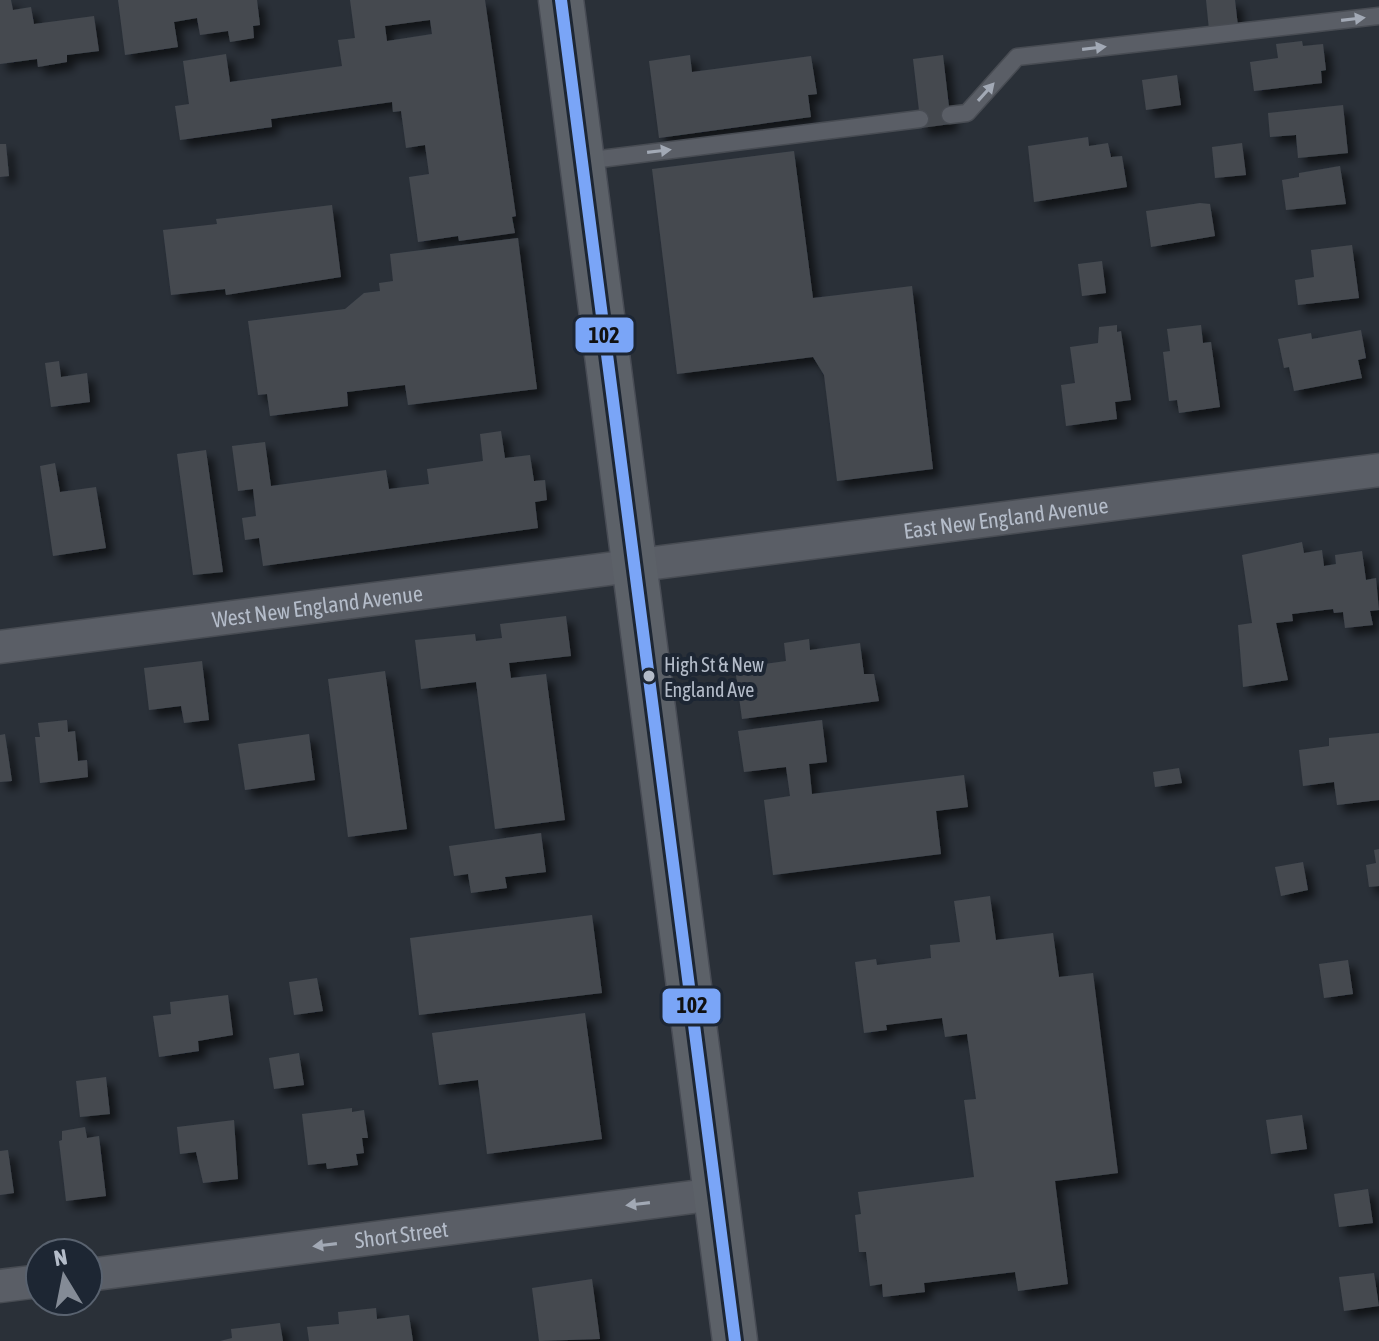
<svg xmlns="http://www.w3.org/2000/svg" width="1379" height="1341" font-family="'Asap Condensed',sans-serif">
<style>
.building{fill:#444950;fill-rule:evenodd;filter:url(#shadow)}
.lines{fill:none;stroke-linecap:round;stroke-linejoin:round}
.lane-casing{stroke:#484c53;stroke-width:19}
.street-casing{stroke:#484c53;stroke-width:35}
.primary-casing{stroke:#484c55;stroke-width:47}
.lane{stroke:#5a5e66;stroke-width:16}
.street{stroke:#5a5e66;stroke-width:32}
.primary{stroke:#5c6168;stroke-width:44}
.bus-1-casing{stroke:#1d2633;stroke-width:18}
.bus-1{stroke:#7aa5f7;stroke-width:12}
.oneway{fill:#a2a9b5}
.bus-dot{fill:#b4bcc9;stroke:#1d2633;stroke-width:3}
.labels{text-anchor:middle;stroke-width:8;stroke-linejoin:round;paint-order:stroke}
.bus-label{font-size:20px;fill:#b4bcc9;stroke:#1d2633;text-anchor:start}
.street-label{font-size:22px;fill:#b4bcc9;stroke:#1d2633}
.line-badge{stroke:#1d2633;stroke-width:3}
.pale-badge-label{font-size:22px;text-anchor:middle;font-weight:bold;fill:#111}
</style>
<defs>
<filter id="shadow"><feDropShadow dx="7" dy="7" stdDeviation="4" flood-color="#0009"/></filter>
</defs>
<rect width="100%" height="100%" fill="#2a3038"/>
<path class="building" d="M0,0H11L13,10L31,7L34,24L94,16L99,51L67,55V62L38,67L37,59L0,64Z
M118,0H257L260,25L253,26L254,38L230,42L228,31L200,35L197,18L174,22L178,47L125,55Z
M350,0H485L516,216L512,217L515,233L459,241L458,236L418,242L409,177L429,174L425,145L406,148L401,111L393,112L392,102L271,119L272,127L180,140L175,106L189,104L183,61L226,54L230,82L342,66L338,40L355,38ZM430,20L432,34L387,41L385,26Z
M1206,0H1235L1238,26L1209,30Z
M1302,41L1303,46L1323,44L1326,70L1321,71L1322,83L1254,91L1250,62L1278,58L1276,44Z
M690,55L692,72L811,56L817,94L808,95L811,117L659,138L649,61Z
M943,55L951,124L921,128L913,59Z
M1177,75L1181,105L1146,110L1142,80Z
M1343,105L1348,153L1298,158L1296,135L1270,137L1268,113Z
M1088,137L1089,146L1108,143L1111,157L1122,156L1127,187L1034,202L1028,146Z
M1242,143L1246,175L1215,178L1212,147Z
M0,144H6L9,176L0,177Z
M794,151L813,298L912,286L933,469L837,481L824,375L813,357L677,374L652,169Z
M1340,166L1346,204L1286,210L1282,180L1299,177V173Z
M1200,203L1210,204L1215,236L1151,247L1146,211Z
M332,205L341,277L226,295L225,289L171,295L163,230L217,224L216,219Z
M518,238L537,389L408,405L405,385L347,392L348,406L270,416L267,394L258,395L248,321L345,309L364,293L380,291L379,283L393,281L390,254Z
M1352,245L1359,298L1298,305L1295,280L1314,277L1311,250Z
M1102,261L1106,293L1082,296L1078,264Z
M1117,325V332L1121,331L1131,400L1115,402L1117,419L1066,426L1061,385L1075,383L1070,347L1098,343L1099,327Z
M1201,325L1203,343L1211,342L1220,407L1179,413L1177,400L1169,401L1163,352L1170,351L1167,329Z
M1361,330L1366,358L1358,360L1362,378L1294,391L1289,367L1284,368L1278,339L1311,333L1312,339Z
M59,361L61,377L87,373L90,402L51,407L45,363Z
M501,431L505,458L530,455L534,481L545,480L547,500L535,502L538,528L263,566L259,538L245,540L242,518L256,516L253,489L238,491L232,446L265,442L271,486L386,470L389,489L429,484L427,469L483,461L480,434Z
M206,450L223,572L193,575L177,454Z
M55,463L60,492L96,487L106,548L53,556L40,466Z
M1302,542L1304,553L1322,550L1324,566L1336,564L1335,555L1362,551L1366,580L1376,578L1379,610L1370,611L1373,625L1345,628L1343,612L1334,613L1333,609L1292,614L1293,621L1276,623L1288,680L1243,687L1238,625L1252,623L1242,555Z
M566,616L571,656L509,663L511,678L546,674L565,820L495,829L476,682L421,689L415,640L475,634L476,641L502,638L500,624Z
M809,639L810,650L860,643L864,674H874L879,701L742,719L735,668L786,661L784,643Z
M202,661L209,720L184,723L181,706L149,710L144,668Z
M385,671L407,829L348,837L328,679Z
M67,720L68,732L75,731L78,761L87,760L88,777L40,783L35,737H40L38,723Z
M822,720L827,762L809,764L812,794L964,775L968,807L936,811L941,854L773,875L764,800L790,796L786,767L744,772L738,731Z
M1379,733V800L1337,805L1334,782L1303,786L1299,750L1329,746V738Z
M5,734L12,781L0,782V735Z
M309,734L315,780L245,790L238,744Z
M1179,768L1182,783L1155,787L1153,772Z
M541,833L546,872L505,877L507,888L471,893L468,874L454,876L449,846Z
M1379,849V886L1369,887L1366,865L1376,863L1374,850Z
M1303,862L1308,890L1281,896L1275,867Z
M990,896L996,940L1053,933L1059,977L1093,973L1118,1173L1055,1181L1068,1284L1018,1291L1015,1272L924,1283L925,1292L883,1297L882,1284L870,1286L866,1252H859L855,1215L861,1214L858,1192L974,1177L964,1100L976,1099L967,1034L945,1037L942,1018L886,1025L887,1030L864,1033L855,962L876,959L877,965L931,958L930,945L960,942L954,901Z
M592,915L602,993L419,1015L410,938Z
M1348,960L1353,994L1324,998L1319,964Z
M317,978L323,1011L294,1015L289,982Z
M228,995L233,1035L198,1041L199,1051L159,1057L153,1016L171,1014L170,1002Z
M585,1013L602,1139L487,1154L478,1080L439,1085L432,1033Z
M299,1053L304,1085L274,1089L269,1058Z
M106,1077L110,1114L80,1117L76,1081Z
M352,1108V1112L364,1110L368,1138H362L364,1153L356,1154L358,1165L327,1169L326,1163L308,1165L302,1114Z
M1302,1115L1307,1149L1271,1154L1266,1120Z
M234,1120L238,1179L203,1183L196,1152L180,1154L177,1127Z
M85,1127L87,1138L99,1136L106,1196L66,1201L59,1141L62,1140V1131Z
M8,1150L14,1193L0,1195V1151Z
M1368,1189L1373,1223L1339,1227L1334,1194Z
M1374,1273L1379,1306L1344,1311L1339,1277Z
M592,1279L600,1339L539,1341L532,1288Z
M376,1308L377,1319L409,1315L413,1341H309L307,1327L339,1324L338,1312Z
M280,1323L283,1341H220L232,1338L231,1329Z"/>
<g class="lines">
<g class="lane-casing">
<path id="lane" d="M950,115L967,113L1017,57L1379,16
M584,161L920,119"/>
</g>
<g class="street-casing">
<g id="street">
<path id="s1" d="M0,647L1379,470"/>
<path id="s2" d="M88,1275L716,1194"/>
<path d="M0,1286L40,1281"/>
</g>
</g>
<g class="primary-casing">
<path id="primary" d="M561,0L735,1341"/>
</g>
<use href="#lane" class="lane"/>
<use href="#street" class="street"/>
<use href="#primary" class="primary"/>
<g class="bus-1-casing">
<path id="bus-1" d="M561,0L735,1341"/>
</g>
<use href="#bus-1" class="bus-1"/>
</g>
<defs><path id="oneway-solid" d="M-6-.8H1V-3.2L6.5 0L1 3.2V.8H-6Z" transform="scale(2)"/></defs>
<g class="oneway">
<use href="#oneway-solid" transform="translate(1353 19) rotate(-7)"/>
<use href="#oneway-solid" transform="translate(1094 48) rotate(-7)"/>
<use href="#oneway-solid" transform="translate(986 92) rotate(-48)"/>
<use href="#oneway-solid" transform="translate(659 151) rotate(-7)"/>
<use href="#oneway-solid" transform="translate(638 1204) rotate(173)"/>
<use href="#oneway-solid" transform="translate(325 1245) rotate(173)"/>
</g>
<circle class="bus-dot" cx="649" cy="676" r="7"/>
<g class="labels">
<g class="bus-label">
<text x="664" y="672">High St &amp; New<tspan x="664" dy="25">England Ave</tspan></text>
</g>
<g class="street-label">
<text dy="8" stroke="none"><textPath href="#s1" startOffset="1014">East New England Avenue</textPath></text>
<text dy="8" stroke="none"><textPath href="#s1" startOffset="320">West New England Avenue</textPath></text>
<text dy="8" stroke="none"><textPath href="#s2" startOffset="316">Short Street</textPath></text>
</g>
</g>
<g class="line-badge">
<rect x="574" y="316" width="61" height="38" rx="8" fill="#7aa5f7"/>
<rect x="661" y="987" width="61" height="38" rx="8" fill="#7aa5f7"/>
</g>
<g class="pale-badge-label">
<text x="604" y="343">102</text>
<text x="692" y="1013">102</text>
</g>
<g transform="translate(64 1277) rotate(350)"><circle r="38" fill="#1d2633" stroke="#59626f" stroke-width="2"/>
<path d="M0-6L14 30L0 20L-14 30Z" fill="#848b96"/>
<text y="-12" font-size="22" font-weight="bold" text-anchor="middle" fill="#b4bcc9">N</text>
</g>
</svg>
